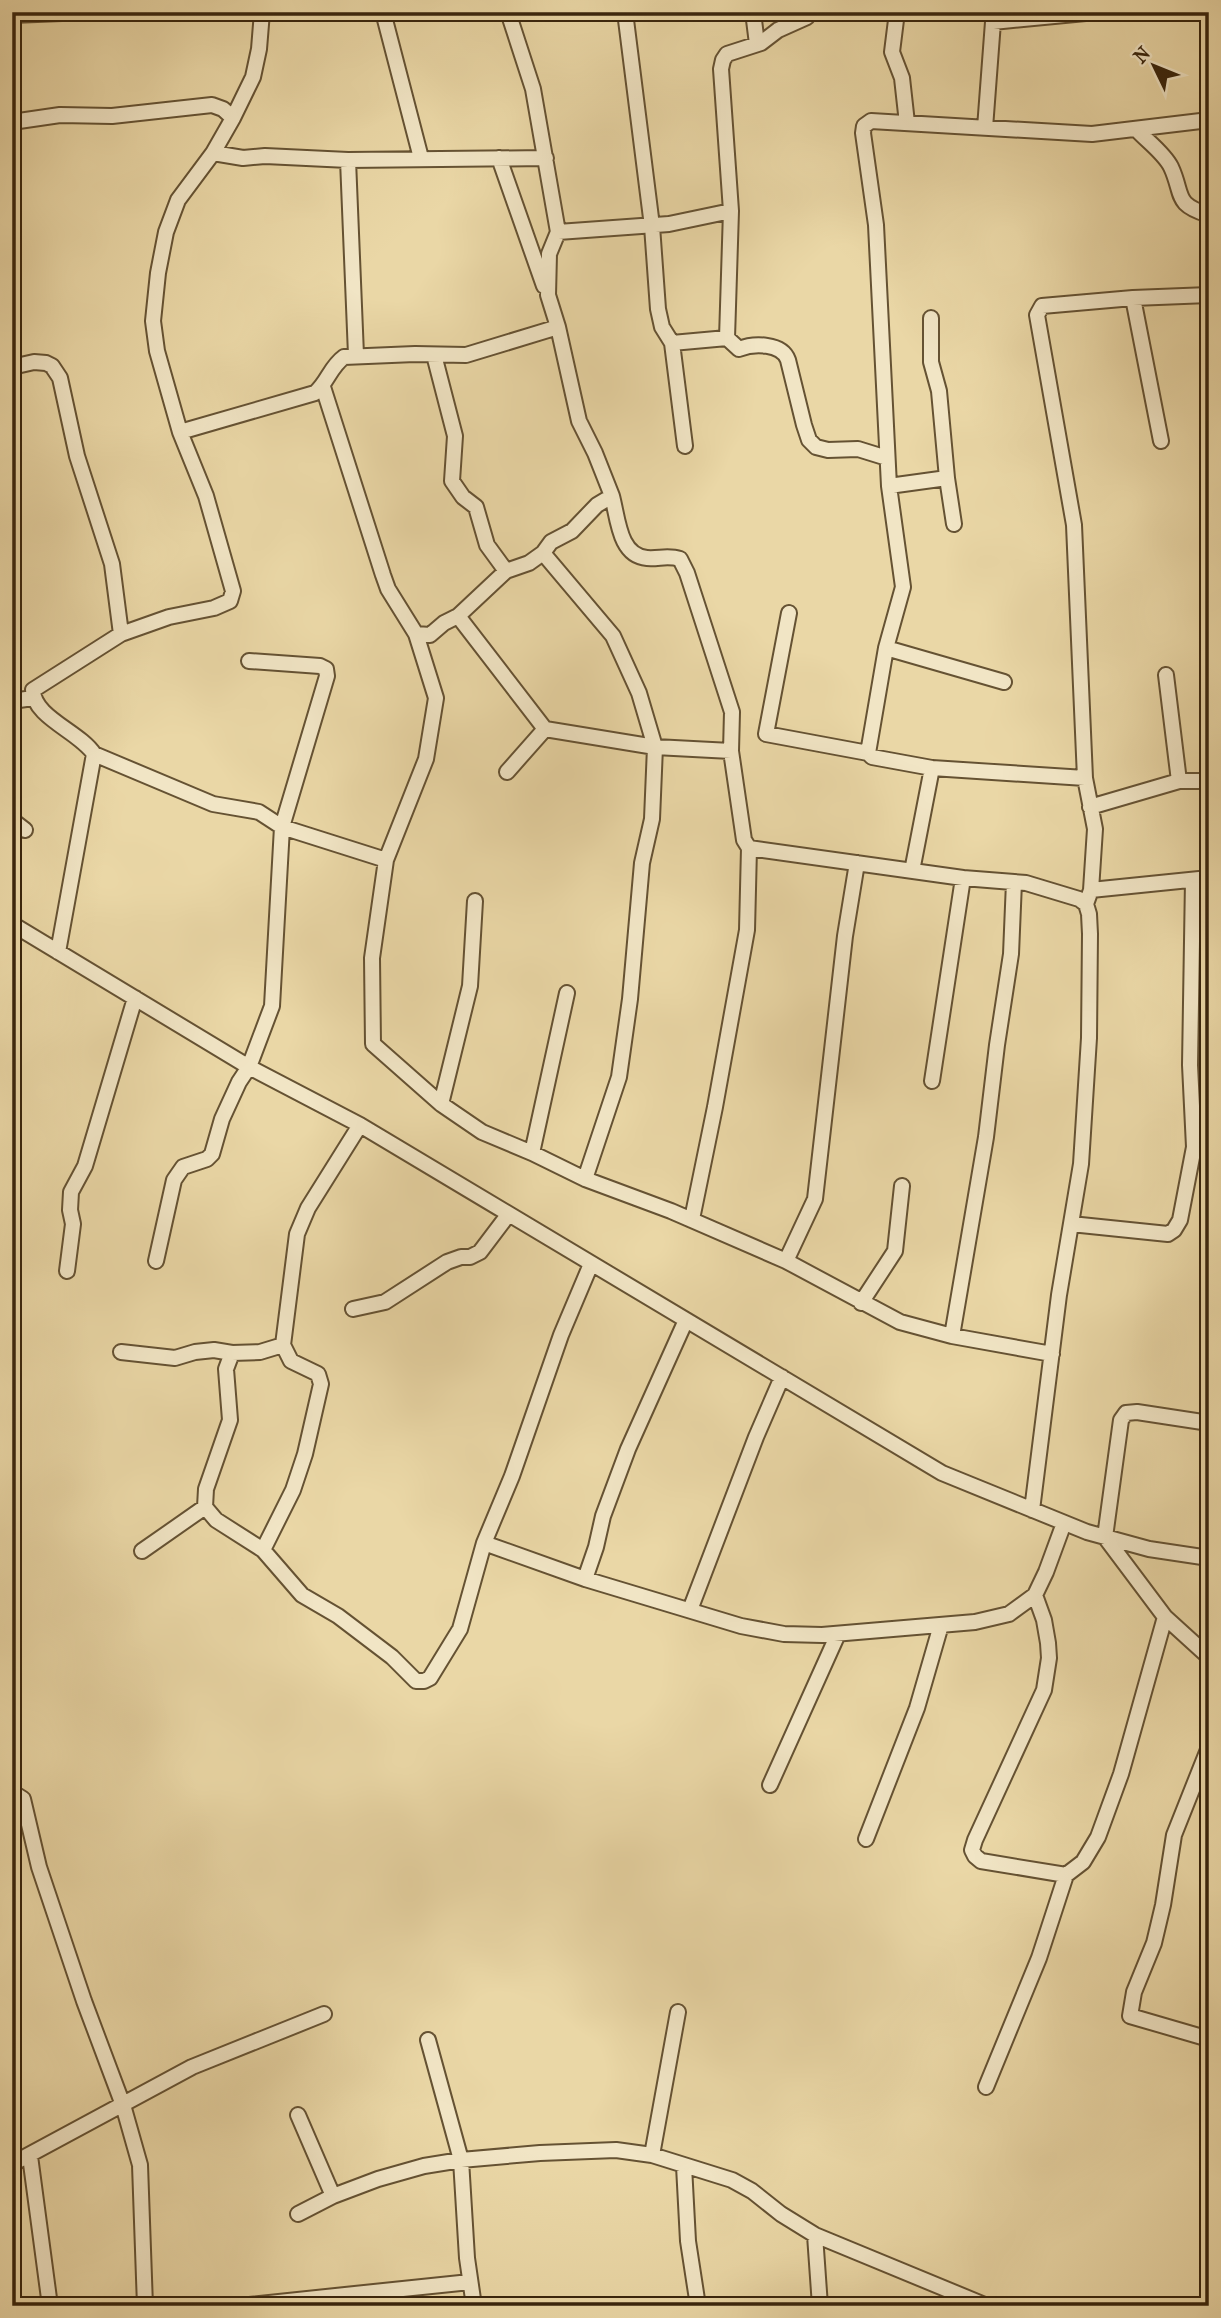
<svg xmlns="http://www.w3.org/2000/svg" width="1221" height="2318" font-family="'IM FELL French Canon',serif">
<style>
.lines{fill:none;stroke-linecap:round;stroke-linejoin:round}
.minor-casing{stroke:#655233;stroke-width:18}
.minor{stroke:#f1e5c5;stroke-width:14}
</style>
<rect width="100%" height="100%" fill="#ead7a6"/>
<filter id="stains"><feTurbulence type="fractalNoise" baseFrequency=".00286" numOctaves="4"/><feColorMatrix values="0 0 0 0 .2 0 0 0 0 .09 0 0 0 0 .02 0 0 0 .5 -.17"/></filter>
<radialGradient id="worn" r=".72"><stop offset=".6" stop-color="#630" stop-opacity="0"/><stop offset="1" stop-color="#630" stop-opacity=".3"/></radialGradient>
<g class="lines">
<g class="minor-casing">
<path id="minor" d="M383,12L421,158
M625,12L652,226L658,309L662,327L672,343L685,446
M753,12L757,44
M897,12L892,52L902,78L907,123
M12,15L87,12
M12,122L60,115L112,116L212,105L223,109L233,118
M985,128L993,22L1096,12
M1137,130C1147,141 1164,153 1171,167C1184,195 1173,204 1209,215
M213,153L243,158L265,156L348,160L546,158
M499,158L544,286
M348,160L356,355
M558,232L669,224L731,211
M1133,298L1161,441
M727,338L731,211L721,69L723,60L727,54L761,43L778,30L807,17L809,12
M672,343L727,338L739,349C754,343 782,343 788,360L804,425L809,440L816,447L828,450L858,449L887,458
M434,355L455,436L452,481L463,497L476,507L487,545L506,571
M12,367L34,362L46,363L52,366L60,378L77,456L112,564L121,634
M323,387L383,575L388,589L416,634L436,698L426,759L386,860L372,958L373,1044L441,1104L482,1132L532,1153L585,1179L671,1211L786,1261L900,1322L952,1336L1052,1354
M180,432L315,393C328,382 330,367 344,357L415,354L466,355L558,327
M947,478L954,524
M889,486L947,478L939,391L931,362V318
M612,496C618,518 619,556 647,558C659,559 668,555 680,559L687,573L732,712L731,751L744,840L749,848L747,930L715,1107L692,1219
M543,553L613,636L639,693L655,747L652,819L642,863L630,999L619,1077L585,1179
M789,613L766,734L868,753
M458,616L545,729L655,747L731,751
M416,634L430,635L444,623L458,616L506,571L529,563L543,553L551,542L572,531L597,505L612,496L595,453L579,421L558,327L548,295L549,254L558,232L533,89L508,12
M886,648L1004,682
M1166,675L1179,781
M12,701L33,698
M94,754L213,804L259,812L282,827L386,860
M507,772L545,729
M1085,778L932,768L872,757L868,753L886,648L903,587L889,486L876,225L863,133L864,126L871,121L1092,134L1209,120
M1090,807L1179,781H1209
M12,820L25,830
M749,848L963,878L1026,883L1079,899L1086,904
M912,871L932,768
M1091,890L1209,878
M12,924L249,1067L360,1125L942,1473L1087,1532L1149,1549L1209,1558
M58,952L94,754C80,732 33,717 33,690L121,634L169,617L214,608L230,601L233,591L206,496L180,432L157,351L153,321L158,273L166,232L178,200L213,153L233,118L253,77L259,49L262,12
M932,1081L963,878
M441,1104L470,986L475,901
M360,1125L308,1208L297,1234L283,1345L260,1352L232,1353L226,1369L230,1420L206,1489L205,1507L216,1520L263,1550L302,1595L338,1616L392,1657L416,1681H424L430,1678L460,1629L484,1543L512,1476L561,1335L591,1264
M532,1153L567,993
M1071,1224L1168,1234L1174,1230L1180,1220L1194,1147L1190,1065L1193,880
M156,1261L174,1180L183,1167L207,1159L212,1154L222,1119L239,1082L249,1067L272,1006L282,827L327,676L326,669L320,666L249,661
M786,1261L815,1199L845,936L857,863
M67,1271L73,1224L70,1210L71,1192L85,1166L135,998
M861,1303L895,1251L902,1186
M353,1309L385,1302L447,1262L461,1257H470L480,1252L508,1215
M952,1336L986,1137L997,1045L1011,954L1014,882
M121,1352L175,1358L195,1352L214,1350L232,1353
M1209,1423L1137,1412L1126,1413L1121,1420L1105,1537L1165,1617L1209,1657
M1032,1510L1059,1295L1081,1164L1089,1038L1090,934L1089,914L1086,904L1091,890L1095,829L1085,778L1074,525L1037,315L1042,306L1133,298L1209,295
M484,1543L585,1579L741,1626L784,1634L822,1635L975,1622L1009,1614L1035,1595L1046,1572L1064,1523
M263,1550L293,1490L305,1454L321,1384L318,1374L291,1361L283,1345
M142,1551L205,1507
M585,1579L596,1547L603,1516L628,1449L686,1320
M1035,1595L1044,1620L1048,1643L1049,1658L1044,1690L975,1840L972,1850L975,1856L981,1861L1066,1875L1083,1862L1098,1837L1121,1774L1165,1617
M690,1610L756,1437L782,1377
M1209,1747L1174,1835L1163,1905L1154,1943L1134,1992L1130,2016L1209,2039
M770,1785L838,1634
M12,1792L23,1799L39,1867L84,2001L123,2105L140,2165L145,2306
M866,1839L917,1708L941,1625
M428,2040L461,2160L467,2258L474,2306
M986,2087L1039,1958L1066,1875
M298,2115L333,2196
M652,2155L678,2012
M30,2156L50,2306
M12,2164L192,2067L324,2014
M684,2166L688,2241L698,2306
M298,2214L333,2196L378,2179L424,2166L461,2160L540,2153L616,2150L652,2155L732,2180L752,2191L781,2214L815,2235L987,2306
M815,2235L820,2306
M239,2306L470,2282"/>
</g>
<use href="#minor" class="minor"/>
</g>
<rect width="1221" height="2318" fill="none" stroke="#ead7a6" stroke-width="42"/>
<rect x="14" y="14" width="1193" height="2290" fill="none" stroke="#39250d" stroke-width="3.5"/>
<rect x="21" y="21" width="1179" height="2276" fill="none" stroke="#39250d" stroke-width="2"/>
<g transform="translate(1154 66) rotate(313)" stroke="#f1e5c5" stroke-width="5" paint-order="stroke">
<path d="M0-5L12 26L0 18L-12 26Z" fill="#39250d"/>
<text y="-10" font-size="19" font-weight="bold" text-anchor="middle" fill="#39250d">N</text>
</g>
<rect width="100%" height="100%" filter="url(#stains)"/>
<rect width="100%" height="100%" fill="url(#worn)"/>
</svg>
